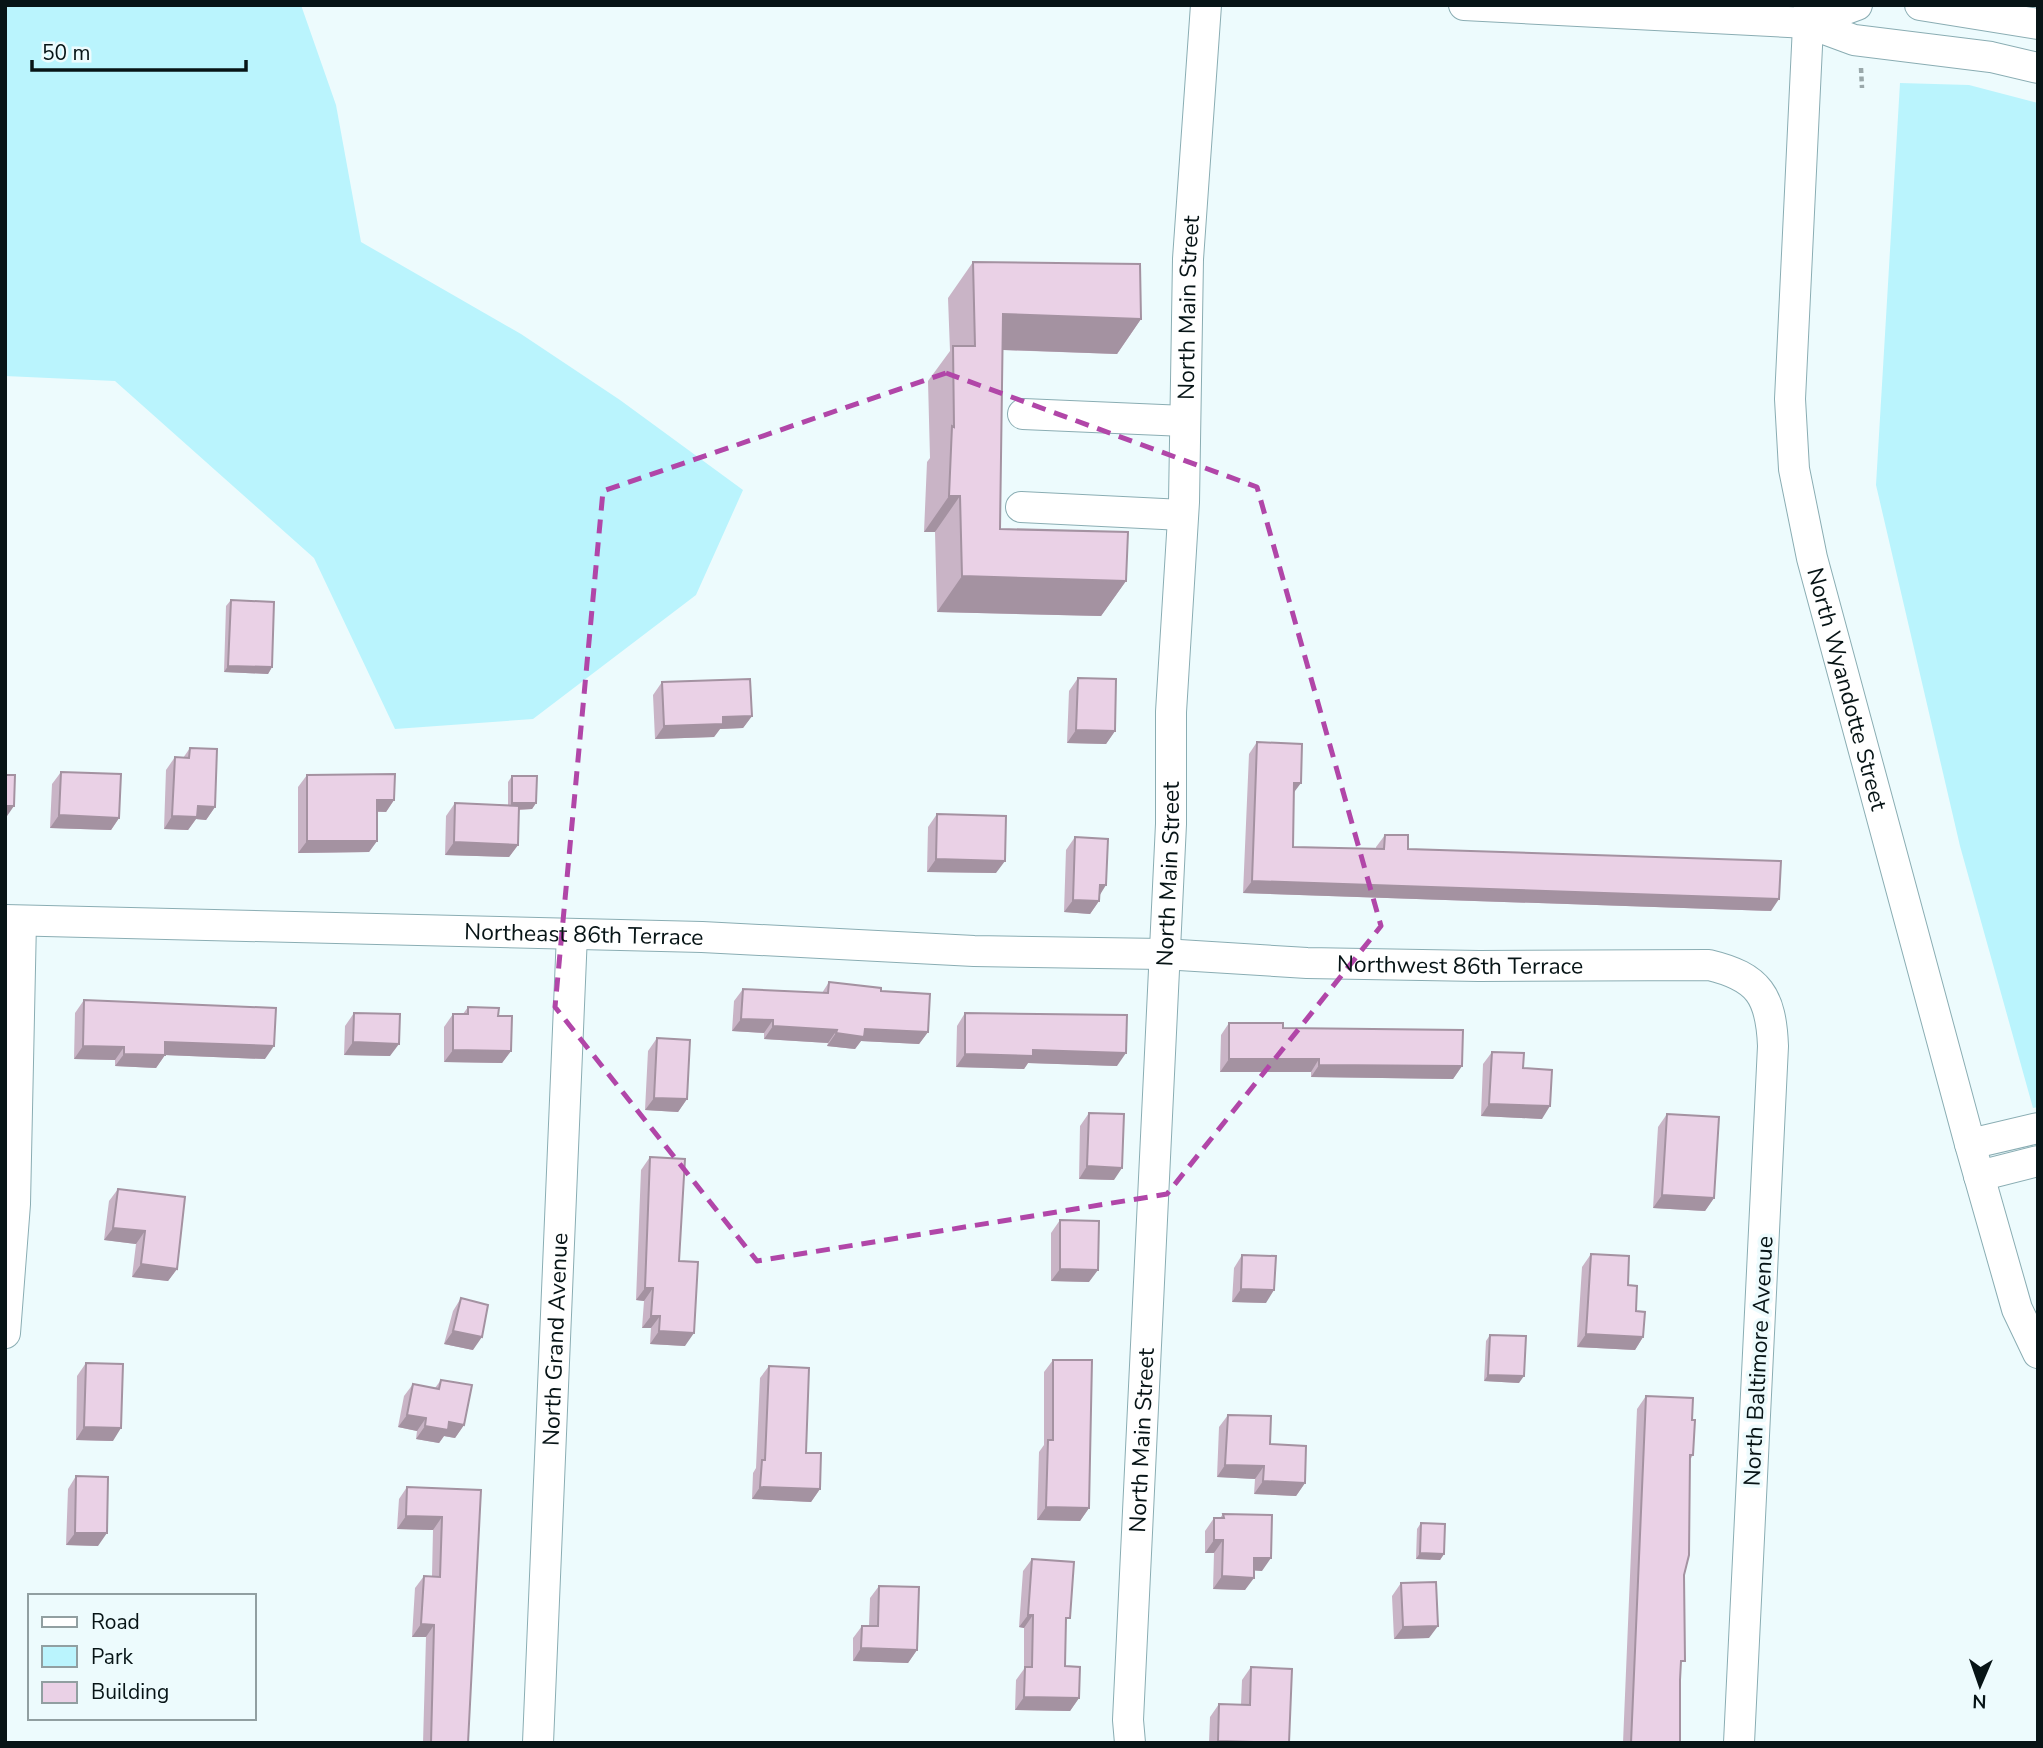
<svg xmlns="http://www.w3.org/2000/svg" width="2043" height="1748" font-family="'Nunito Sans',sans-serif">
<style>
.green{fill:#baf4fd}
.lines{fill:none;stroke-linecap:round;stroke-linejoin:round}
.minor-casing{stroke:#8aadb3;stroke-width:32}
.path{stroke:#9aa8aa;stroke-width:4.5;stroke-dasharray:5 3.5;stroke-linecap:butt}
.minor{stroke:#fff;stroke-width:30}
.wall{fill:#c9b4c6}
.shaded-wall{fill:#a492a1}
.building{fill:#ead1e6;stroke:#a492a1;stroke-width:2}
.marked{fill:none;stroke:#b146a8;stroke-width:5;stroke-dasharray:14 9;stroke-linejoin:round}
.labels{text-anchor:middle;stroke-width:7;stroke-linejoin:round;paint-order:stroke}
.street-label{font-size:23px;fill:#071416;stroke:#edfbfd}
</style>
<rect width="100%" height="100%" fill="#edfbfd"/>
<path class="green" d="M5,5H301L336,105L361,242L521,334L620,400L743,490L696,595L533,719L395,729L314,558L115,381L5,376Z
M1900,83L1969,85L2038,103V1107L2033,1108L1960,846L1876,485Z"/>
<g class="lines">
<g class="minor-casing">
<g id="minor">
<path d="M1464,5L1808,23L1854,40L1991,57L2038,68"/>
<path id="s1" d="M1809,5L1790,399L1794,469L1812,558L1970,1144L2017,1309L2038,1353"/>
<path d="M1920,5L2038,24"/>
<path d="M1808,23L1857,5"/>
<path d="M1023,414L1185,421"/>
<path d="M1021,507L1183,515"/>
<path id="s2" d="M5,920L702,937L974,951L1163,954L1307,963L1479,966L1709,965C1759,977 1771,996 1773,1046L1739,1743"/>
<path d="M1970,1144L2038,1128"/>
<path d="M1979,1176L2038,1161"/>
<path d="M5,1333L15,1204L21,921"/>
<path id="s3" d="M538,1743L572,934"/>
<path id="s4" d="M1130,1743L1128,1720L1171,824V712L1184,502L1188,259L1206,5"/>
</g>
</g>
<path class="path" d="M1861,68L1862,88"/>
<use href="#minor" class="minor"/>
</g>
<path class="wall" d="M973,262L1141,319L1117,354L1002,350L1000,529L1126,581L1101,616L937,612L935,532H924L927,462L930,458L928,381L950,351L948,298Z
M231,600L272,667L268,674L224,672L226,606Z
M1078,678L1115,731L1106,744L1067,743L1069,691Z
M662,682L752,716L743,728L720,729L714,737L655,739L653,695Z
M1257,742L1294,793L1293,847L1376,849V847L1385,835L1408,849L1771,911L1243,893L1249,754Z
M190,748L215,807L206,820L196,819L188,830L164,829L166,770L175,757L183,758Z
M61,772L119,818L111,830L50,828L52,784Z
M307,775L394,800L386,812H377V841L369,852L298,853V787Z
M512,776L536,803L532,809L519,810L518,845L509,857L445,855L446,816L455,803L508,805V782Z
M937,814L996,873L927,872L928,827Z
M1075,837L1100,895L1099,901L1090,914L1064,912L1066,850Z
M829,982L881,991L928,1032L919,1044L861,1041L855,1049L827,1046L828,1043L764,1039V1033L732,1031L734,1001L743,989L822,993Z
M84,1000L265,1059L165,1055L156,1068L115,1066V1060L74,1059L75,1013Z
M468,1007L498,1016L511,1051L502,1063L444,1062V1027L453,1014H463Z
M354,1013L390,1056L344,1055L345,1026Z
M965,1013L1117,1066L1028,1063L1024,1069L956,1067L957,1026Z
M1229,1023L1283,1028L1462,1066L1453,1079L1311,1077V1072H1220L1221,1035Z
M657,1038L687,1099L678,1112L645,1110L648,1051Z
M1492,1052L1523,1068L1542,1119L1481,1116L1483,1064Z
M1089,1113L1114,1180L1079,1179L1080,1126Z
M1667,1114L1714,1198L1705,1211L1653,1208L1658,1127Z
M650,1157L679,1261L685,1346L650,1344L651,1328H642L644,1301L636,1300L641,1170Z
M118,1189L177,1269L168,1281L132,1277L136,1244L104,1240L109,1201Z
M1060,1220L1089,1282L1051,1281V1233Z
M1591,1254L1628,1285L1643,1337L1635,1350L1577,1347L1582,1267Z
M1242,1255L1266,1303L1232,1302L1234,1268Z
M461,1298L473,1350L444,1344L453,1311Z
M1490,1335L1519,1383L1484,1381L1486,1341Z
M1053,1360L1089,1508L1080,1521L1037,1520L1039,1452L1044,1445V1372Z
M86,1363L113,1441L76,1440L77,1376Z
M769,1366L820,1489L811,1502L752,1499L753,1473L756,1468L760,1378Z
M441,1380L464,1425L455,1438L444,1436L439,1443L416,1439L417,1431L398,1427L404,1396L413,1384L435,1388Z
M1646,1396L1692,1420L1693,1455L1690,1460L1684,1575L1680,1680V1743H1623L1637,1409Z
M1228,1415L1270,1444L1305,1483L1296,1496L1254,1494L1255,1479L1217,1477L1219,1427Z
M76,1476L98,1546L66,1545L68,1489Z
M407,1487L481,1490L468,1743H423L426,1637H412L415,1588L424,1576H432L433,1530L397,1529L399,1499Z
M1223,1514L1262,1571L1254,1570L1245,1590L1213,1589L1214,1553H1205V1531L1214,1518H1220Z
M1421,1523L1444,1554L1440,1560L1416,1559L1417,1529Z
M1032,1559L1066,1624L1065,1666L1079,1698L1070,1711L1015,1710L1016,1680L1024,1669V1628L1019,1627L1023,1571Z
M1401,1583L1429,1638L1394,1639L1392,1596Z
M879,1586L917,1650L908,1663L853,1661V1638L862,1626H869L870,1598Z
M1251,1667L1289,1743H1209L1210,1717L1219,1704L1241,1705L1242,1680Z"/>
<path class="shaded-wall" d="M1003,314L1141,319L1117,354L978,349Z
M949,496H960L935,532H924Z
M962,576L1126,581L1101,616L937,612Z
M228,666L272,667L268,674L224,672Z
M752,716L743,728L720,729L714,737L655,739L664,726L723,717Z
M1076,730L1115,731L1106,744L1067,743Z
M1294,783H1301L1292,795Z
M377,800H394L386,812L369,811Z
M512,803H536L532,809L508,810Z
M5,806H14L5,819Z
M198,806L215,807L206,820L196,819L188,830L164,829L172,816Z
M59,815L119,818L111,830L50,828Z
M307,841H377L369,852L298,853Z
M454,842L518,845L509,857L445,855Z
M936,859L1005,861L996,873L927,872Z
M1252,881L1779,899L1771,911L1243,893Z
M1100,885H1106L1098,898Z
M1073,900L1099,901L1090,914L1064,912Z
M741,1019L773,1020L764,1033L732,1031Z
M773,1026L837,1030L828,1043L764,1039Z
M865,1029L928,1032L919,1044L861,1041L855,1049L827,1046L836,1033Z
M165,1042L274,1046L265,1059L165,1055L156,1068L115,1066L124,1054Z
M353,1042L399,1044L390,1056L344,1055Z
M83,1046L124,1047L115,1060L74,1059Z
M453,1050L511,1051L502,1063L444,1062Z
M1033,1050L1126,1053L1117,1066L1028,1063L1024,1069L956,1067L965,1054Z
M1229,1059H1319L1311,1072H1220Z
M1319,1065L1462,1066L1453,1079L1311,1077Z
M654,1098L687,1099L678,1112L645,1110Z
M1489,1104L1550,1106L1542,1119L1481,1116Z
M1087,1166L1122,1168L1114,1180L1079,1179Z
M1662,1195L1714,1198L1705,1211L1653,1208Z
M113,1228L145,1231L136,1244L104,1240Z
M141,1264L177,1269L168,1281L132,1277Z
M1060,1269L1098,1270L1089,1282L1051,1281Z
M645,1288H653L644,1301L636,1300Z
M1241,1289L1274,1290L1266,1303L1232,1302Z
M651,1316H660L651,1328H642Z
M453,1331L482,1337L473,1350L444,1344Z
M659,1331L694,1333L685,1346L650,1344Z
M1586,1334L1643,1337L1635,1350L1577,1347Z
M1488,1375L1524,1376L1519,1383L1484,1381Z
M407,1415L426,1418L417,1431L398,1427Z
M449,1422L464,1425L455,1438L444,1436L439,1443L416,1439L425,1426Z
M84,1427L121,1428L113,1441L76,1440Z
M1225,1465L1264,1466L1255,1479L1217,1477Z
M1263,1481L1305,1483L1296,1496L1254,1494Z
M760,1487L820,1489L811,1502L752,1499Z
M1046,1507L1089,1508L1080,1521L1037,1520Z
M406,1516L442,1517L433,1530L397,1529Z
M75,1533H107L98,1546L66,1545Z
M1214,1540H1223L1214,1553H1205Z
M1420,1553L1444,1554L1440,1560L1416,1559Z
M1254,1558H1271L1262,1571L1246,1570Z
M1222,1576L1254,1578L1245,1590L1213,1589Z
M1028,1615H1033L1024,1628L1019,1627Z
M421,1624L434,1625L426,1637H412Z
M1438,1626L1429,1638L1394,1639L1403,1627Z
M861,1648L917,1650L908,1663L853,1661Z
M1024,1697L1079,1698L1070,1711L1015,1710Z
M1218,1741L1289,1743H1216Z"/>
<path class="building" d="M973,262L1140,264L1141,319L1003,314L1000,529L1128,532L1126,581L962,576L960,496H949L952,426L954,427L953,346H975Z
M231,600L274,602L272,667L228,666Z
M1078,678L1116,679L1115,731L1076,730Z
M750,679L752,716L723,717V724L664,726L662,682Z
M1257,742L1302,744L1301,783H1294L1293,847L1384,849L1385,835H1408V849L1781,861L1779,899L1252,881Z
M190,748L217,749L215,807L198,806L197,817L172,816L175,757L189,758Z
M61,772L121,774L119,818L59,815Z
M395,774L394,800H377V841H307V775Z
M5,775H15L14,806H5Z
M512,776H537L536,803H512Z
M455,803L519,806L518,845L454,842Z
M937,814L1006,816L1005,861L936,859Z
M1075,837L1108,839L1106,885H1100L1099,901L1073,900Z
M829,982L881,988V991L930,994L928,1032L865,1029L864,1037L836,1033L837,1030L773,1026V1020L741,1019L743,989L828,993Z
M84,1000L276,1008L274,1046L165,1042V1055L124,1054V1047L83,1046Z
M468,1007L499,1008L498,1016H512L511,1051L453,1050V1014H468Z
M354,1013L400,1014L399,1044L353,1042Z
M965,1013L1127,1015L1126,1053L1033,1050V1056L965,1054Z
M1229,1023H1283V1028L1463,1030L1462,1066L1319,1065V1059H1229Z
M657,1038L690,1040L687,1099L654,1098Z
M1492,1052L1524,1053L1523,1068L1552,1070L1550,1106L1489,1104Z
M1089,1113L1124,1114L1122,1168L1087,1166Z
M1667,1114L1719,1117L1714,1198L1662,1195Z
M650,1157L685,1159L679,1261L698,1262L694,1333L659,1331L660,1316H651L653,1288H645Z
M118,1189L185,1197L177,1269L141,1264L145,1231L113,1228Z
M1060,1220L1099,1221L1098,1270L1060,1269Z
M1591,1254L1629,1256L1628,1285L1637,1286L1636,1311L1645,1312L1643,1337L1586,1334Z
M1242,1255L1276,1256L1274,1290L1241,1289Z
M461,1298L488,1305L482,1337L453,1331Z
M1490,1335L1526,1336L1524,1376L1488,1375Z
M1053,1360H1092L1089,1508L1046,1507L1048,1440H1053Z
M86,1363L123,1364L121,1428L84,1427Z
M769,1366L809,1368L806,1453H821L820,1489L760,1487L762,1460H765Z
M441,1380L472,1385L464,1425L449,1422L448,1430L425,1426L426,1418L407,1415L413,1384L439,1389Z
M1646,1396L1693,1398L1692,1420H1695L1693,1455H1690L1689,1555L1684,1575L1685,1661H1681L1680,1680V1743H1631Z
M1228,1415L1271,1416L1270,1444L1306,1446L1305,1483L1263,1481L1264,1466L1225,1465Z
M76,1476L108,1477L107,1533H75Z
M407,1487L481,1490L468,1743H431L434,1625L421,1624L424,1576L440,1577L442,1517L406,1516Z
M1223,1514L1272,1515L1271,1558H1254V1578L1222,1576L1223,1540H1214V1518H1224Z
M1421,1523L1445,1524L1444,1554L1420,1553Z
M1032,1559L1074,1562L1070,1618H1066L1065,1666L1080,1667L1079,1698L1024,1697L1025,1667H1032L1033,1615H1028Z
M1436,1582L1438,1626L1403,1627L1401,1583Z
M879,1586L919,1587L917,1650L861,1648L862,1626H878Z
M1251,1667L1292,1669L1289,1743L1218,1741L1219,1704L1250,1705Z"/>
<path class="marked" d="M946,373L1257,487L1381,926L1167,1194L757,1261L555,1007L603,491Z"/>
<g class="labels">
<g class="street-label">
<text dy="8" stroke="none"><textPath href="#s4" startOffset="1437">North Main Street</textPath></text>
<text dy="8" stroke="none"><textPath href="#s1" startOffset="691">North Wyandotte Street</textPath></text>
<text dy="8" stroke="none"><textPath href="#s4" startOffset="870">North Main Street</textPath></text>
<text dy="8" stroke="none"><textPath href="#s2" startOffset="579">Northeast 86th Terrace</textPath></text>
<text dy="8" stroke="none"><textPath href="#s2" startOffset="1456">Northwest 86th Terrace</textPath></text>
<text dy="8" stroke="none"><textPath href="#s3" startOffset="404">North Grand Avenue</textPath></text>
<text transform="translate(1758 1361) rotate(-87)" y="8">North Baltimore Avenue</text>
<text dy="8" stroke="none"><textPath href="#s4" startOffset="303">North Main Street</textPath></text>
</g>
</g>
<rect width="2043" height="1748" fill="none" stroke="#071416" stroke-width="14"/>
<rect x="28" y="1594" width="228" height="126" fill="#edfbfd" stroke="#919fa1" stroke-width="2"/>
<rect x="42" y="1617" width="35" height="10" fill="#ffffff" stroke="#919fa1" stroke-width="2"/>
<text x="91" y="1629" font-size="21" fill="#071416">Road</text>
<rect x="42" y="1646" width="35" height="21" fill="#baf4fd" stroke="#919fa1" stroke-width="2"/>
<text x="91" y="1664" font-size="21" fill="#071416">Park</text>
<rect x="42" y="1682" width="35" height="21" fill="#ead1e6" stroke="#919fa1" stroke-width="2"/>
<text x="91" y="1699" font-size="21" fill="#071416">Building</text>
<g transform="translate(1980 1685) rotate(182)" stroke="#edfbfd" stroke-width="5" paint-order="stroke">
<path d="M0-5L12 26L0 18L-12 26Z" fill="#071416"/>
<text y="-10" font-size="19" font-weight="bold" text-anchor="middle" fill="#071416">N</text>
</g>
<path d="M32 60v10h214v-10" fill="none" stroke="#071416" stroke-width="3.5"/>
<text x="42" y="60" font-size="21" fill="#071416" stroke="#edfbfd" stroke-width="5" paint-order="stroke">50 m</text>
</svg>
